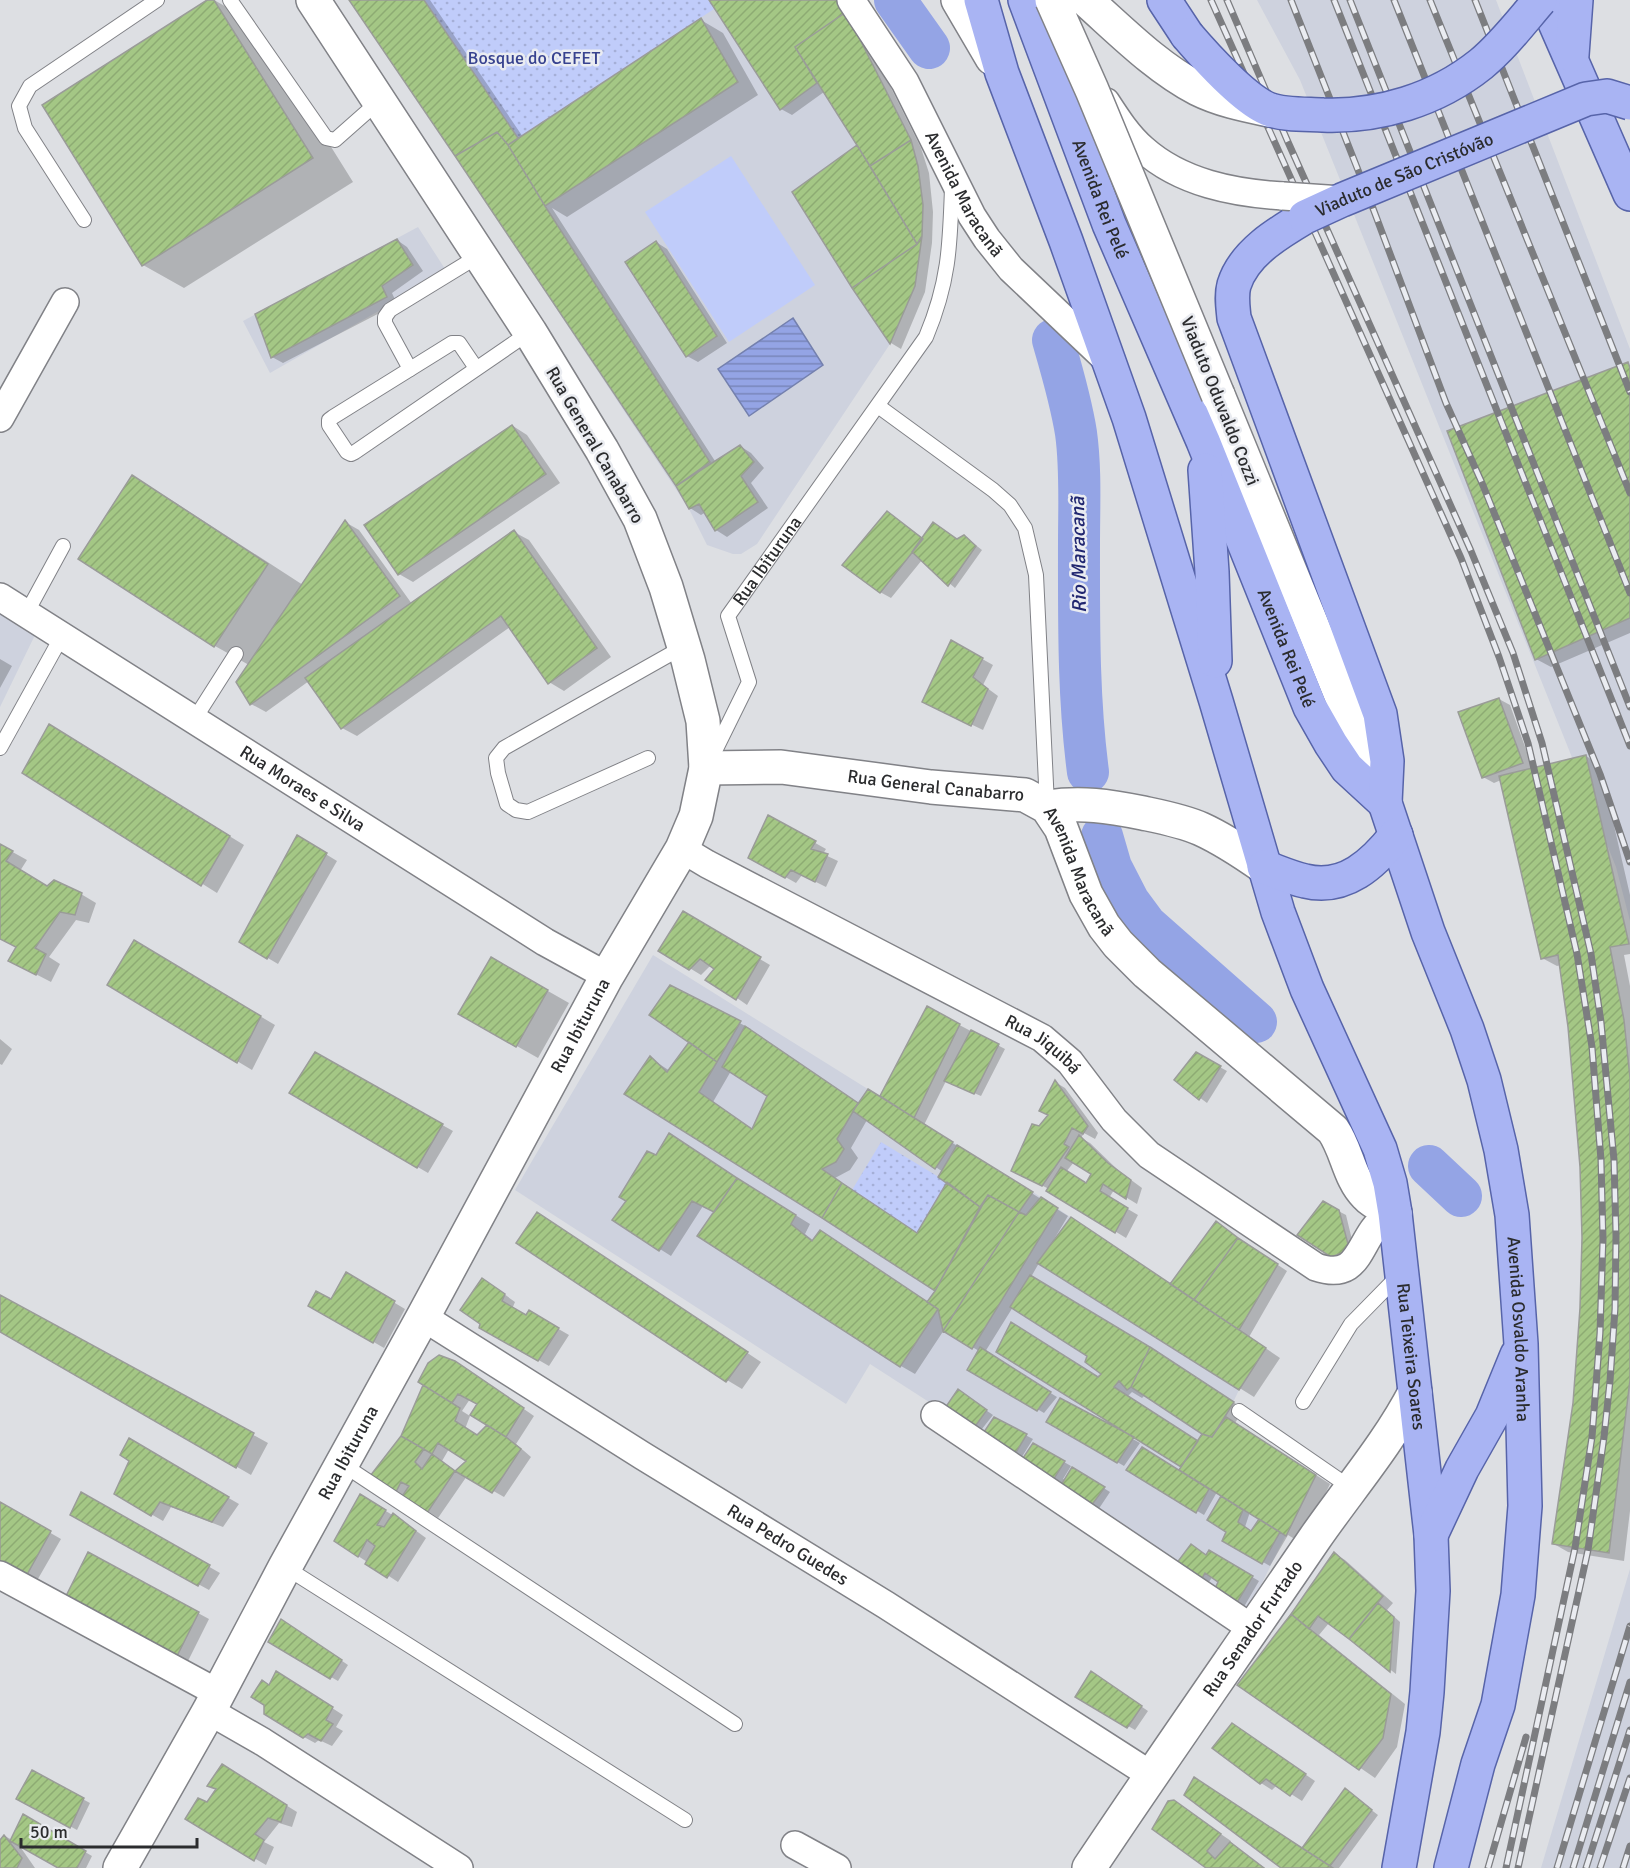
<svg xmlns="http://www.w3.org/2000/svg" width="1630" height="1868" font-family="Signika,sans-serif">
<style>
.built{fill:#ced2de}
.park{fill:url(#park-dots)}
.pitch{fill:#c0ccfa}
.water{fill:url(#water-rules);stroke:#7480ae;stroke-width:1.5}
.shadow{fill:#0003;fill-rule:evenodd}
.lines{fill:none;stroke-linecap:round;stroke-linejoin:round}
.river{stroke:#94a4e5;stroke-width:42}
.building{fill:url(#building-hatch);stroke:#9a9c98;stroke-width:1.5}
.lane-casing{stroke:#818287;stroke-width:16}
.street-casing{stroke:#818287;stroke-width:30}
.secondary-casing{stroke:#818287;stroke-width:36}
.primary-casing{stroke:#5764a9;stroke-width:36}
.lane{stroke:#fff;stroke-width:14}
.street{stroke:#fff;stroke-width:27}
.secondary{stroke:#fff;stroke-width:33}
.primary{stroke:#a9b4f3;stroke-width:33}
.rail-casing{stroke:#7c7d80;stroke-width:7}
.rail{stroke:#eaecf1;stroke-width:4.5;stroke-dasharray:14;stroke-linecap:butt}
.street-bridge-casing{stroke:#818287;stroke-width:30;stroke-linecap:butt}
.secondary-bridge-casing{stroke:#818287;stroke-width:36;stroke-linecap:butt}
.primary-bridge-casing{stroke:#5764a9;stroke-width:36;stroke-linecap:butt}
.street-bridge{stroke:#fff;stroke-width:27}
.secondary-bridge{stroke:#fff;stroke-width:33}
.primary-bridge{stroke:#a9b4f3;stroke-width:33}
.labels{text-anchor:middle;stroke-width:5;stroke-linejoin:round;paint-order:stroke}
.park-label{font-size:18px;fill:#37428f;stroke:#eaecf1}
.street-label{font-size:18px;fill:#2b2c2e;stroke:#eaecf1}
.water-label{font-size:20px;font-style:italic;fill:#202670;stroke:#eaecf1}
</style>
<defs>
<pattern id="park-dots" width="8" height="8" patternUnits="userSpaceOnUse" patternTransform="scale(1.5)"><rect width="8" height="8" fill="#c0ccfa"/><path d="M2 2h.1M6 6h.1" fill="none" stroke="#a5afd7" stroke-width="1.8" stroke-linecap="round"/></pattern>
<pattern id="water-rules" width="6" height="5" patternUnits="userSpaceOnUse" patternTransform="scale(1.5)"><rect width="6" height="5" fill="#94a4e5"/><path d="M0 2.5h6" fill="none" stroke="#7986ba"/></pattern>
<pattern id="building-hatch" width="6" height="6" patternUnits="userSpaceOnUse" patternTransform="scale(1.5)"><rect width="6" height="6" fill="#a4c785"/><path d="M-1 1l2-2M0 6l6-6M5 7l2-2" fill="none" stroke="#8dab73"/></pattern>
</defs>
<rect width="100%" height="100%" fill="#dddfe3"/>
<path class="built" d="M349,0H838L911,140L918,166L923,205L915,286L890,344L757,544L741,554H733L707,545L689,509L455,156Z
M1257,0H1496L1630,349V921L1616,867L1300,80Z
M418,227L447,272L270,373L243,321Z
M0,612L35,635L0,707Z
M653,955L1033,1192L1266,1348L1239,1390L1226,1417L1316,1475L1245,1617L943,1411L870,1364L846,1404L515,1190Z
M1630,1569V1868H1541Z"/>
<path class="park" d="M424,0H709L714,9L518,138Z
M881,1142L947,1182L917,1233L852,1190Z"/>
<path class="pitch" d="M731,156L815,285L729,342L645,212Z"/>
<path class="water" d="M793,318L823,365L749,416L718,369Z"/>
<path class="shadow" d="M210,0H214L253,22L353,182L184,288L143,265Z
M351,0H430L523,137L701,20L723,33L758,95L567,217L552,208L715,461L740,446L751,453L764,468L751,483L768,508L727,537L716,530L706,512L701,515L690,508L678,485Z
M711,0L857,20L921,148L929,173L933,212L932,243L925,292L901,349L891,343L853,286L858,147L824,92L792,115L781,109Z
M397,240L407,247L423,271L392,293L397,304L283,363L272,357Z
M656,242L667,249L727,343L698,362L687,356Z
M1627,364L1630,365V633L1551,667L1536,659Z
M513,426L527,435L560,483L413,582L399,574Z
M133,477L173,501L303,585L345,522L359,530L412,604L514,532L529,540L611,657L564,691L549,682L510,627L357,736L342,728L309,681L266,712L251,704L249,665L215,646L80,558Z
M888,513L924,539L958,540L964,536L982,550L955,588L922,560L891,598L880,592Z
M952,642L993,665L983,685L998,696L983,730L935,707Z
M0,659L12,666L0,688Z
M1499,699L1510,705L1533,769L1586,756L1600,765L1630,895V954L1624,955L1630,986V1511L1624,1561L1568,1552L1554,1544L1574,1403L1581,1309L1584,1238L1582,1166L1570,1027L1561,965L1557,966L1542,958L1501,780L1494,783L1483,777Z
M64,735L244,845L217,893L24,772Z
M769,817L826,849L823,854L838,861L826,887L802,875L796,883L750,857Z
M298,837L337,861L278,964L241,942Z
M0,845L27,860L20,871L47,888L81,894L96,903L89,923L76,920L49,957L60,964L51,982L24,968L17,947L0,938Z
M683,913L770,965L747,1005L737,998L717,968L711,965L701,975L660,950Z
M135,942L275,1025L252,1070L109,984Z
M492,959L569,1003L538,1058L460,1014Z
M671,987L751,1029L750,1031L859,1104L881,1098L927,1008L1005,1049L981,1096L946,1081L924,1125L1068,1216L1053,1241L1171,1285L1245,1243L1287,1271L1249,1337L1280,1358L1254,1397L1039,1263L1031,1277L1164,1357L1244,1409L1235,1423L1330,1484L1301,1543L1288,1535L1270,1566L1224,1540L1228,1532L1231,1500L1217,1492L1204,1515L1128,1470L1180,1473L1183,1466L1099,1379L1103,1374L1089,1356L1013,1307L985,1352L1057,1397L1044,1413L969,1369L979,1351L944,1330L915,1374L901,1366L699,1235L715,1212L703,1206L671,1256L614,1220L657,1157L748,1186L810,1224L805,1234L814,1241L928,1303L937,1290L626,1093L650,1058L670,1071L691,1042ZM731,1071L768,1095L753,1130L713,1102ZM867,1120L943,1172L949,1183L918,1234L835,1178L850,1170L858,1158L851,1148ZM1132,1392L1142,1398L1145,1395L1204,1433L1199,1442L1128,1396ZM1250,1512L1267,1522L1251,1532L1245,1527Z
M0,1039L12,1049L2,1065L0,1064Z
M315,1054L453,1131L428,1173L291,1093Z
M1196,1054L1227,1071L1207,1103L1176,1080Z
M1055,1082L1065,1088L1098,1133L1095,1139L1084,1133L1081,1138L1090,1143L1119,1171L1142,1188L1137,1204L1114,1190L1109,1198L1138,1215L1126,1238L1048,1190L1049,1189L1023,1176L1040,1128L1049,1115ZM1074,1162L1093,1173L1087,1185L1066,1172Z
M1323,1203L1346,1215L1354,1248L1339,1260L1332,1256Z
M552,1223L761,1362L742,1389L727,1380Z
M346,1274L405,1309L384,1348L310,1305L332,1302Z
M493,1286L515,1302L512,1309L526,1317L529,1312L569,1335L549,1366L481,1327Z
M0,1296L268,1443L251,1475L0,1330Z
M466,1369L534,1416L516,1444L531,1457L504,1497L467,1476L438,1518L372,1475L403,1437L425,1384ZM470,1399L478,1404L489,1425L477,1436L465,1429L470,1416L462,1411ZM449,1449L468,1461L457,1472L442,1461Z
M958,1391L993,1415L978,1434Z
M1061,1400L1140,1443L1124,1466L1048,1421Z
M994,1419L1033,1439L1020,1460L1022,1462L1034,1445L1071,1466L1063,1479L1066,1480L1073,1469L1110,1492L1096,1513L1021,1464Z
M129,1440L239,1504L223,1527L171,1507L163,1521L116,1494L131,1461Z
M82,1494L220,1573L209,1590L72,1515Z
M361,1496L404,1522L426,1538L398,1582L358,1556Z
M0,1504L61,1539L35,1584L0,1566Z
M1210,1552L1259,1581L1241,1612L1220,1582L1213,1576L1205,1588L1199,1584L1207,1556Z
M89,1554L209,1619L186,1665L66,1599Z
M1335,1554L1345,1560L1393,1603L1387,1610L1400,1622L1396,1674L1329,1623L1319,1635L1405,1704L1397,1747L1375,1778L1239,1684Z
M288,1624L348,1665L338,1681L270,1642Z
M1098,1677L1148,1711L1135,1730L1077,1696Z
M287,1679L343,1715L336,1727L343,1731L332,1746L319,1740L315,1743L304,1737L270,1687Z
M1233,1725L1315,1781L1302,1801L1277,1785L1272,1790L1261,1783Z
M32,1772L90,1803L77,1830L18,1798Z
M233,1772L297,1812L292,1827L279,1823L264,1842L274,1847L266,1865L187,1819L208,1804L217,1790L209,1786Z
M1345,1790L1378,1815L1339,1868H1284L1303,1850Z
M1174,1802L1231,1841L1229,1844L1265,1868H1208Z
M23,1816L92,1856L86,1868H61L19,1845L35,1868H0V1843L5,1836L12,1840Z"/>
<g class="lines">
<path class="river" d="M895,0L929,48
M1053,340C1062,371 1071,401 1076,433C1081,469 1079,507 1079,543C1079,620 1078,696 1088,772
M1102,836L1111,867L1129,902L1146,925L1256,1022
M1429,1166L1461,1196"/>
</g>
<path class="building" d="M207,0H214L313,158L142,266L42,105Z
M349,0H424L518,138L508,145L497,132L455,156Z
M709,0H838L846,12L795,47L817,83L780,110Z
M846,12L911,140L870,166L795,47Z
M701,18L738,82L545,206L508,145Z
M497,132L508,145L545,206L710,462L676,486L455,156Z
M911,140L918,166L923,205L922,236L917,244L870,166Z
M857,145L917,244L852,288L792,192Z
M922,236L915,286L890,344L852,288L917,244Z
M397,239L413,265L382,286L387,297L271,358L255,314Z
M656,241L717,336L686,357L625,262Z
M1628,362L1630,368V618L1535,660L1447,431Z
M512,425L546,474L398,575L364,525Z
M740,445L754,462L741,476L758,502L715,531L699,504L689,509L676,486Z
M132,475L268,564L214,647L78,559Z
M887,511L923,539L880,593L842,565Z
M345,520L400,596L250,705L236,682Z
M933,522L957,539L964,535L976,546L948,586L912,552Z
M514,530L597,648L548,684L501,616L341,729L305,678Z
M951,640L983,658L973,677L988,689L971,726L922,702Z
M1499,698L1523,763L1482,778L1458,712Z
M49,724L230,836L201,886L22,773Z
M1586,755L1629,944L1610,947L1624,1020L1630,1078V1380L1609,1553L1552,1544L1573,1403L1580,1308L1582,1238L1580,1167L1568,1027L1558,955L1541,959L1499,776Z
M768,815L816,841L811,849L828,854L815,882L791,870L785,878L748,858Z
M297,835L327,853L267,959L239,942Z
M0,844L13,851L6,861L47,886L54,880L82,893L75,915L60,912L35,948L46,954L36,975L8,961L16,947L0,939Z
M683,911L761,957L736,1000L705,980L714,969L700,959L689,970L658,951Z
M134,940L261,1016L237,1063L107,985Z
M491,957L548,990L516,1047L458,1014Z
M670,985L741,1021L717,1062L649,1015Z
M927,1006L960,1024L914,1118L880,1096Z
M745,1026L858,1103L837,1139L844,1149L836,1162L822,1169L842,1183L822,1218L624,1094L650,1056L667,1072L689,1042L717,1062L699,1092L752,1129L767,1096L722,1067Z
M971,1030L999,1044L974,1094L944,1081Z
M315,1052L443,1124L417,1168L289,1093Z
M1196,1052L1221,1066L1199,1100L1174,1080Z
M1055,1080L1088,1126L1083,1134L1072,1128L1064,1144L1069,1147L1042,1186L1011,1171L1032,1124L1039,1126L1048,1115L1039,1111Z
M868,1089L953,1142L935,1169L853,1111Z
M669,1133L737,1178L714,1212L692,1201L659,1251L612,1220L626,1201L619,1197L647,1151L656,1155Z
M1079,1135L1108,1163L1131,1180L1126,1199L1103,1184L1100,1191L1128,1208L1115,1233L1046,1191L1061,1167L1086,1183L1091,1174L1065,1158Z
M957,1145L1033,1192L1019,1212L988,1195L980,1207L938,1177Z
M737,1178L796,1215L791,1224L812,1241L820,1230L938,1309L900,1367L697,1236Z
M947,1182L980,1207L935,1291L822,1218L842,1183L917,1233Z
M988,1195L1019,1212L943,1331L938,1309L927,1302L935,1291Z
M1041,1197L1058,1208L972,1349L943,1331L1019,1212L1026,1215Z
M1323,1201L1339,1210L1348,1244L1342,1253L1331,1257L1297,1235Z
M537,1212L748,1352L726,1382L516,1243Z
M1071,1217L1266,1348L1239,1390L1037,1263Z
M1216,1221L1238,1238L1194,1300L1170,1284Z
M1238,1238L1278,1264L1239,1330L1194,1300Z
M346,1272L395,1301L373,1343L308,1306L316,1291L331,1299Z
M1030,1275L1150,1347L1131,1387L1127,1390L1119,1381L1114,1387L1198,1441L1181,1467L996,1352L1011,1322L1098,1377L1101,1374L1085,1362L1087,1356L1010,1307Z
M482,1278L505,1294L502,1301L526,1315L529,1310L559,1328L538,1361L479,1328L480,1324L460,1310Z
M0,1295L254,1433L236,1468L0,1332Z
M980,1347L1051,1392L1037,1411L967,1370Z
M1150,1347L1234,1402L1212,1437L1202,1434L1131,1387Z
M439,1355L455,1361L524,1408L506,1437L470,1415L477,1404L458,1394L452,1403L418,1382L428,1363Z
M423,1385L460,1408L455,1421L477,1435L487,1425L506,1437L521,1449L492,1493L455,1471L466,1461L438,1443L432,1454L401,1436Z
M958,1389L987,1410L971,1432L943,1411Z
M1060,1398L1134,1437L1117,1463L1046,1422Z
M994,1417L1027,1434L1012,1459L980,1438Z
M1226,1417L1316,1475L1286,1536L1179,1470L1202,1434L1212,1437Z
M401,1436L424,1449L415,1462L422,1469L432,1454L455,1471L427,1513L401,1498L409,1486L401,1482L396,1492L370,1476Z
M129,1438L229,1497L212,1522L160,1502L151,1516L114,1494L129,1461L120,1455Z
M1033,1443L1065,1461L1050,1485L1019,1464Z
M1142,1447L1209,1489L1196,1513L1126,1470Z
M1072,1467L1105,1487L1088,1510L1058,1490Z
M81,1492L210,1565L198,1586L70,1515Z
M360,1494L386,1510L377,1525L384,1527L393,1513L416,1531L387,1578L365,1564L375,1546L367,1540L358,1557L334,1541Z
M1221,1496L1243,1510L1238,1522L1251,1531L1259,1519L1280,1532L1262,1564L1222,1541L1226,1532L1207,1520Z
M0,1502L51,1531L24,1580L0,1567Z
M1191,1544L1206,1555L1209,1550L1253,1576L1233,1609L1212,1595L1218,1582L1205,1573L1198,1585L1173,1568Z
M88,1552L199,1612L175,1660L64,1600Z
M1334,1552L1383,1596L1349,1639L1318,1616L1309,1629L1291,1614Z
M1378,1603L1394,1617L1390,1672L1349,1639Z
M1291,1614L1391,1694L1383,1738L1359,1770L1237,1685Z
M281,1619L342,1660L330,1679L268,1642Z
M276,1671L333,1707L326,1720L333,1724L321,1741L308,1734L303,1738L264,1714V1705L251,1697L262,1680L269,1685Z
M1091,1671L1142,1706L1127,1728L1075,1697Z
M1232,1723L1306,1774L1290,1796L1266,1779L1260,1784L1212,1748Z
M222,1764L287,1805L281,1822L268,1818L255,1834L264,1840L254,1861L185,1819L198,1798L207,1802L216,1789L207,1786Z
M32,1770L84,1798L70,1828L16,1799Z
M1194,1777L1302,1848L1333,1868H1281L1184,1795Z
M1345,1788L1372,1810L1330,1866L1302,1848Z
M1174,1800L1221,1834L1207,1851L1215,1859L1230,1842L1264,1868H1206L1152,1829L1168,1801Z
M23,1814L86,1851L77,1868H58L10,1841Z
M4,1835L22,1858L17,1868H0V1840Z"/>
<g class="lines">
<g class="lane-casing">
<g id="lane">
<path d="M230,0L326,138L335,140L378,102"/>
<path d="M84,220L25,128L19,106L30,86L157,0"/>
<path d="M476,368L459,343H452L333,417L329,420V425L347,452L351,454L355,452L530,332"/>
<path d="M410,369L385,323V317L390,310L480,255"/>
<path d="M878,406L993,490L1010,505L1025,528L1036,575L1047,805"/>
<path d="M26,614L63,546"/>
<path d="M194,720L236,654"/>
<path d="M0,748L62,636"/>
<path id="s1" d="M714,753L749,682L728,616L926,337C949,282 950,246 952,188"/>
<path d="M648,758L528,812L516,810L507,804L498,773L496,758L504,748L683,647"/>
<path d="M1303,1402L1351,1324L1400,1274"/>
<path d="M1239,1411L1351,1488"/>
<path d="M342,1464L735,1724"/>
<path d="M285,1567L685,1820"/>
</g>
</g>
<g class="street-casing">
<g id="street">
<path id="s2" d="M851,0L905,82L972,216L987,239L1011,269L1109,362"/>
<path d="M1106,102C1117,119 1128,136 1143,149C1181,183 1234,193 1283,196"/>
<path d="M0,418L65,302"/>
<path id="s3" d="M0,597L545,942L607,976"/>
<path id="s4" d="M682,849L707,864L1042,1038L1070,1062L1114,1120L1149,1155L1316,1267C1354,1280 1357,1253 1373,1230C1378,1222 1387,1218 1395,1213"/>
<path id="s5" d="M423,1317L643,1456L886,1605L1151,1775"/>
<path d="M935,1415L1253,1629"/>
<path d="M0,1575L218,1693"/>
<path d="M209,1711L263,1742L459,1868"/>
<path d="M795,1845L837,1868"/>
</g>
</g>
<g class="secondary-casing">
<g id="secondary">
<path d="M958,0L992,58"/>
<path d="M1218,395L1385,803"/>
<path id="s6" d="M706,768L781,767L931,787L1025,795L1047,807L1061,828L1086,894L1104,926L1118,944L1147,973L1333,1130C1347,1150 1349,1178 1366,1195C1374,1204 1386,1208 1395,1213"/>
<path d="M1047,807C1082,802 1108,806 1143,813C1162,817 1183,821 1201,829C1223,839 1244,853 1264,867"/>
<path id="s7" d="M120,1868L209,1711L285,1567L423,1317L607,976L682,849L696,816L706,768L703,721L688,660L666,587L640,519L602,450L530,332L313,0"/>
<path id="s8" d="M1089,1868C1163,1757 1240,1648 1315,1538C1349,1489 1388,1444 1415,1392"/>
</g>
</g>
<g class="primary-casing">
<g id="primary">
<path id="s9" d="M981,0L1002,73L1066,241L1129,418L1216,701L1278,912L1307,989L1380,1149L1390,1183L1395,1213L1431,1535L1433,1591L1427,1692L1423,1732L1399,1868"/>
<path id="s10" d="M1025,0L1109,224L1203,441L1310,707L1331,744L1347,768L1385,803"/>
<path d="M1164,0L1187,35"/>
<path d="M1545,0L1630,194"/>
<path d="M1572,55L1576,0"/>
<path id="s11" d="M1305,217C1278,233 1244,253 1234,285C1231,296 1233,307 1234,318L1380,714L1387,761L1385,803L1428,932L1467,1029L1484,1080L1501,1150L1512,1215L1521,1344L1525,1506L1518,1595L1498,1705L1478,1764L1451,1868"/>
<path d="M1205,470L1212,572L1215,661"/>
<path d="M1264,867C1278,872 1291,878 1305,881C1345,891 1374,863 1396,835"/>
<path d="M1431,1535L1462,1469L1492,1416L1517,1355"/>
</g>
</g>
<use href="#lane" class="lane"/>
<use href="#street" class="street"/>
<use href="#secondary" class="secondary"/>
<use href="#primary" class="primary"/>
<g class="rail-casing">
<path id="rail" d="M1211,0L1461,558L1499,657L1528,743L1577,954L1592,1047L1601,1160L1603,1239L1600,1333L1592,1437L1575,1548L1506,1868
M1227,0L1288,142L1471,551L1513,653L1542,743L1591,954L1601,1022L1614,1160L1616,1236L1615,1309L1610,1381L1604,1437L1588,1550L1518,1868
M1291,0L1371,203L1446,403L1482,483L1600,774L1630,862
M1334,0L1630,746
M1350,0L1630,707
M1394,0L1630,593
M1430,0L1630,493
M1475,0L1630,392
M1488,1868L1526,1737
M1557,1868L1630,1626
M1573,1868L1630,1682
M1586,1868L1630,1730
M1600,1868L1630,1778
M1623,1868L1630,1846"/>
</g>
<use href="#rail" class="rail"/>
<g class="street-bridge-casing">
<path id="street-bridge" d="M1283,196L1342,200"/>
</g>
<g class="secondary-bridge-casing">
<path id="secondary-bridge" d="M1052,0L1092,90L1218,395
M1086,0C1121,31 1156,67 1198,89C1220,100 1245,105 1269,110"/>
</g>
<g class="primary-bridge-casing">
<g id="primary-bridge">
<path d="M1187,35C1205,56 1244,99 1268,109C1283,115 1306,114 1323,115C1379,117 1436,100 1481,64C1503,46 1521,22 1540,0"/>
<path id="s12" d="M1305,217L1342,200L1586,99L1607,96L1630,103"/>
</g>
</g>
<use href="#street-bridge" class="street-bridge"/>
<use href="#secondary-bridge" class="secondary-bridge"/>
<use href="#primary-bridge" class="primary-bridge"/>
</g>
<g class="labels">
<g class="park-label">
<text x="534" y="64">Bosque do CEFET</text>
</g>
<g class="street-label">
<text dy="6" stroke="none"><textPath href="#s12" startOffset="108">Viaduto de São Cristóvão</textPath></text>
<text dy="6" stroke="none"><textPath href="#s2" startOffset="225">Avenida Maracanã</textPath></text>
<text dy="6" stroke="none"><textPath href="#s10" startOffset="213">Avenida Rei Pelé</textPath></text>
<text transform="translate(1220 401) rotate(68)" y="6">Viaduto Oduvaldo Cozzi</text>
<text transform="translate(595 445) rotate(60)" y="6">Rua General Canabarro</text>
<text dy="6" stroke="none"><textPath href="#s1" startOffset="216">Rua Ibituruna</textPath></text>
<text dy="6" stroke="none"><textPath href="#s10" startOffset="699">Avenida Rei Pelé</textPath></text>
<text dy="6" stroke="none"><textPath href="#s6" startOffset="231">Rua General Canabarro</textPath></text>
<text dy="6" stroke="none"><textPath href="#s3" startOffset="358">Rua Moraes e Silva</textPath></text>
<text dy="6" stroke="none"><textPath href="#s6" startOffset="418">Avenida Maracanã</textPath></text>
<text dy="6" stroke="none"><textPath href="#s7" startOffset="960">Rua Ibituruna</textPath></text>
<text dy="6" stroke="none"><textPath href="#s4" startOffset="411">Rua Jiquibá</textPath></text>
<text dy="6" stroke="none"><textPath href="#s11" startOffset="1192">Avenida Osvaldo Aranha</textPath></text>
<text dy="6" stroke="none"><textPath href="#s9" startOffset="1428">Rua Teixeira Soares</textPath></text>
<text dy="6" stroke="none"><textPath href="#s7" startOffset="474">Rua Ibituruna</textPath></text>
<text dy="6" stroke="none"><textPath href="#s5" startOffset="430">Rua Pedro Guedes</textPath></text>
<text dy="6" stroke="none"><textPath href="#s8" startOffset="290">Rua Senador Furtado</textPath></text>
</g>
<g class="water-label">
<text transform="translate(1078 555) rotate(-91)" y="7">Rio Maracanã</text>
</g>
</g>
<path d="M21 1838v9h176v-9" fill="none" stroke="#2b2c2e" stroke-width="3"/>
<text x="30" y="1838" font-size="18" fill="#2b2c2e" stroke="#eaecf1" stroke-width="4.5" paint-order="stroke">50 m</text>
</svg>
